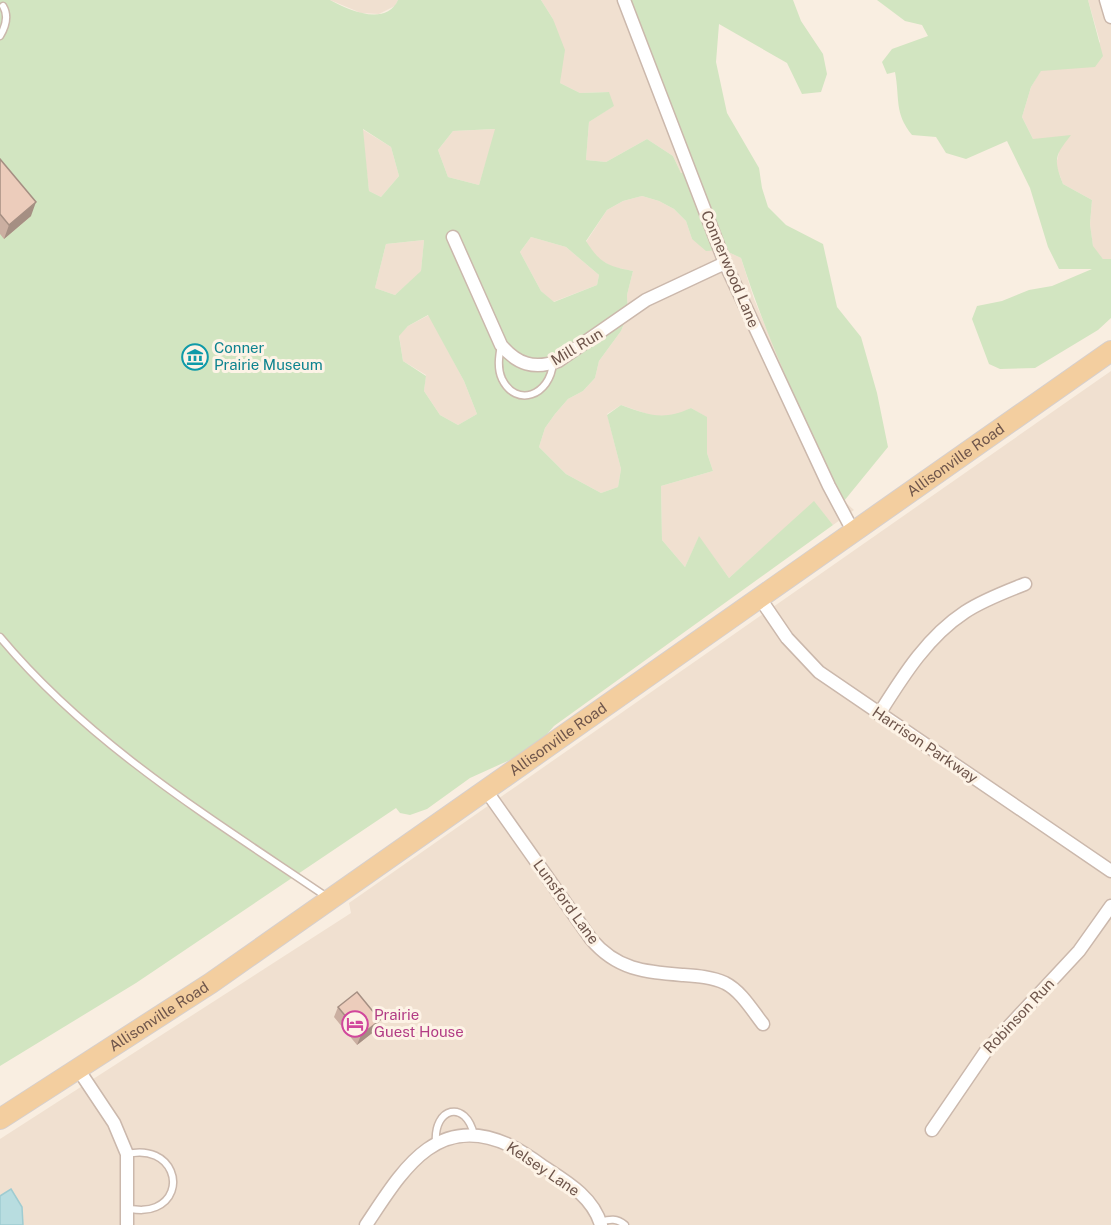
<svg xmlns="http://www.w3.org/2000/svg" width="1111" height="1225" font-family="'Public Sans',sans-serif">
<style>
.residential{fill:#f0e0d0}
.green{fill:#d2e5c1;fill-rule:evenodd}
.water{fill:#b8dde0;stroke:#9fccd1;stroke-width:1.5}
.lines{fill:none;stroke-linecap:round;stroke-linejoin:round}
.lane-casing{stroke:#cbb8ac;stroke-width:9}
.street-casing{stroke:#cbb8ac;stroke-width:15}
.primary-casing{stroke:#d6cfcd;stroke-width:22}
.lane{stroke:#fff;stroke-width:6}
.street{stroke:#fff;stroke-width:12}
.primary{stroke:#f3ce9f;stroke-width:20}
.wall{fill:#cbafa1}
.shaded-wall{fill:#a58f83}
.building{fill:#ecccbb;stroke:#a58f83;stroke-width:1.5}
.labels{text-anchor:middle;stroke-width:6;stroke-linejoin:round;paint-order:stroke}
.street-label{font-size:15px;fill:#6e554b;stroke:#fdf3e6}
.culture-label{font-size:15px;fill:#0d838f;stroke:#fdf3e6;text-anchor:start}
.hotel-label{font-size:15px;fill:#b23c85;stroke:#fdf3e6;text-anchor:start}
</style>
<rect width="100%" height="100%" fill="#f9eee1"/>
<path class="residential" d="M330,0H398L395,6L379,14L361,13Z
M541,0H627L696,172L681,173L673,156L647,139L606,162L586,160L589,122L613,106L608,92L580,93L560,83L561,69L553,19Z
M1088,0H1111V259H1103L1093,247L1090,224L1092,200L1063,184L1056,165L1059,152L1033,139L1022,117L1031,87L1041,70L1067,68L1100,42Z
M362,129L391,147L399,176L381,197L369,191Z
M496,129L479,185L448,177L438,150L453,131Z
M642,196L659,201L674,209L686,221L692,239L724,250L741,258L754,299L790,385L844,501L854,510L833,525L814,502L729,578L699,537L685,567L662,540L661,486L713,471L707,453L706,417L691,408L675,416L656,417L621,405L607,414L621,469L618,487L601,493L566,474L539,447L545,428L555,414L568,399L583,391L595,378L599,361L621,331L628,314L627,295L633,271L613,267L597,258L586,242L607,210L623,201Z
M531,237L566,247L599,275L597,285L553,302L541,291L520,252Z
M424,240L421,272L395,295L375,288L386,244Z
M429,315L464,381L477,414L458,425L440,415L424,391L426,375L403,361L399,335L408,326Z
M1111,371V1225H0V1139L351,913L349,903Z"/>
<path class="green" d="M0,0H330C348,10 386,27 398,0H541L553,19L565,50L560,83L580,93L609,92L614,106L589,122L586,160L606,162L647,139L673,156L681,173L695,172L627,0H793L801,21L823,54L827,74L821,92L802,94L787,63L719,24L716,62L727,113L759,168L762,188L768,207L786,225L823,244L837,307L861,337L877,393L888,447L844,501C805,422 768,342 741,258L724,250L706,251L692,239L686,221L674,209L659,201L642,196L623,201L607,210L586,241C600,263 607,266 633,271L627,295L628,314L621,331L599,361L595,378L583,391L568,399L555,414L545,428L539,447L566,474L601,493L618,487L621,469L607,415L621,405C650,415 662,421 691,408L707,417V453L713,471L661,486L662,540L685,567L699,536L729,578L814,501L833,525L554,726L534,749L470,778L427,809L410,815L400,813L396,808L136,983L0,1066ZM363,129L391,147L399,176L381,197L369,191ZM495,129L479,185L448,177L438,150L453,131ZM531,237L566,247L599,275L597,285L554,302L541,291L520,252ZM424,240L421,271L395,295L375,288L386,244ZM428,315L464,381L477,414L458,425L440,415L424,391L426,376L403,361L399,336L408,326Z
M877,0H1088L1103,56L1095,67L1041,71L1031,87L1022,117L1033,139L1071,135C1055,156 1053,158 1063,184L1092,200L1090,224L1093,246L1103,259H1111V318L1098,330L1035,368L1000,369L989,364L972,319L977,306L1002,301L1029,290L1052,286L1092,269H1059L1048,247L1030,188L1007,141L966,159L946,153L936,137L912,135C894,113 900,99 895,72L887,74L882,62L892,49L928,36L922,25L905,21Z"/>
<path class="water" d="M11,1189L22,1207L23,1225H0V1196Z"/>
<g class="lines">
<g class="lane-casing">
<path id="lane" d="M0,36C6,26 9,16 3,6
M501,345C499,356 497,368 502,379C516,408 550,396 553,363
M0,637C90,745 212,819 327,897
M436,1143C433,1107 466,1099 474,1135
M127,1154C173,1143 188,1193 156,1207C147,1211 138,1210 128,1209
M600,1222C610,1219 617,1218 625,1225"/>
</g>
<g class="street-casing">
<path id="street" d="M624,0L725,263L829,486L853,531
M1106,0L1111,17
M453,237L501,345C517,364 534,370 558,361L646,300L725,263
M759,597L787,638L819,672L1111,871
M879,714C903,676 927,637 965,612C983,600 1005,592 1025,584
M485,789L591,939C617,970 645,972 683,975C697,976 712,977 725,983C741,991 752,1010 763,1024
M78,1069L114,1123L127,1154V1225
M932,1130L986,1051L1079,951L1111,906
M366,1225C401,1173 435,1111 509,1145C522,1151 533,1159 544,1167C567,1182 593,1197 601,1225"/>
</g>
<g class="primary-casing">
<g id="primary">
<path id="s1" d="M0,1119L211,983L1111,351"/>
</g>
</g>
<use href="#lane" class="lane"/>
<use href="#street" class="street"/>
<use href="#primary" class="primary"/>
</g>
<path class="wall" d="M0,159L31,216L4,239L0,234Z
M338,1007L376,1030L357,1045L334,1017Z"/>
<path class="shaded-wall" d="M36,202L31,216L4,239L9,225Z
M380,1020L376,1030L357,1045L361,1035Z"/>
<path class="building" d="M0,159L36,202L9,225L0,214Z
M357,992L380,1020L361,1035L338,1007Z"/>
<defs>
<g id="museum-ring" transform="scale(1.35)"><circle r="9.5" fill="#fdf3e6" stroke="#0f9aa8" stroke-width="1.5"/><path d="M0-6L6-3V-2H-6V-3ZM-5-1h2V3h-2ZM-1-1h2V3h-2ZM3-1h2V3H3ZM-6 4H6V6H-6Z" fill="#0f9aa8"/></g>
<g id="hotel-ring" transform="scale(1.35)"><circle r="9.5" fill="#fdf3e6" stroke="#d1479c" stroke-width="1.5"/><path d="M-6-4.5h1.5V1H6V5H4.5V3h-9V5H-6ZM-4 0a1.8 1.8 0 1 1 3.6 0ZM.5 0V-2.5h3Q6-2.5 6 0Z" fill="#d1479c"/></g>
</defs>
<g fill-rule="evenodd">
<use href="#museum-ring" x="195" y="357"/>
<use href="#hotel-ring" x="355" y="1024"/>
</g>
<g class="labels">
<g class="street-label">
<text transform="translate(730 269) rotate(67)" y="5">Connerwood Lane</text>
<text transform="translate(577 347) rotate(-31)" y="5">Mill Run</text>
<text dy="5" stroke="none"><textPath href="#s1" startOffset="1161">Allisonville Road</textPath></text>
<text dy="5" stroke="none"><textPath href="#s1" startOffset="675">Allisonville Road</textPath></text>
<text transform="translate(925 745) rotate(34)" y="5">Harrison Parkway</text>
<text transform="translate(566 902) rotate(54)" y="5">Lunsford Lane</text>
<text dy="5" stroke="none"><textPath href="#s1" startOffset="189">Allisonville Road</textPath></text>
<text transform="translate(1019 1016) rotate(-47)" y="5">Robinson Run</text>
<text transform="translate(543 1169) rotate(34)" y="5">Kelsey Lane</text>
</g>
<g class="culture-label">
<text x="214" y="353">Conner<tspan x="214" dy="17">Prairie Museum</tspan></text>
</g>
<g class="hotel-label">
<text x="374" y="1020">Prairie<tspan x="374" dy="17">Guest House</tspan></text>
</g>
</g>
</svg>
